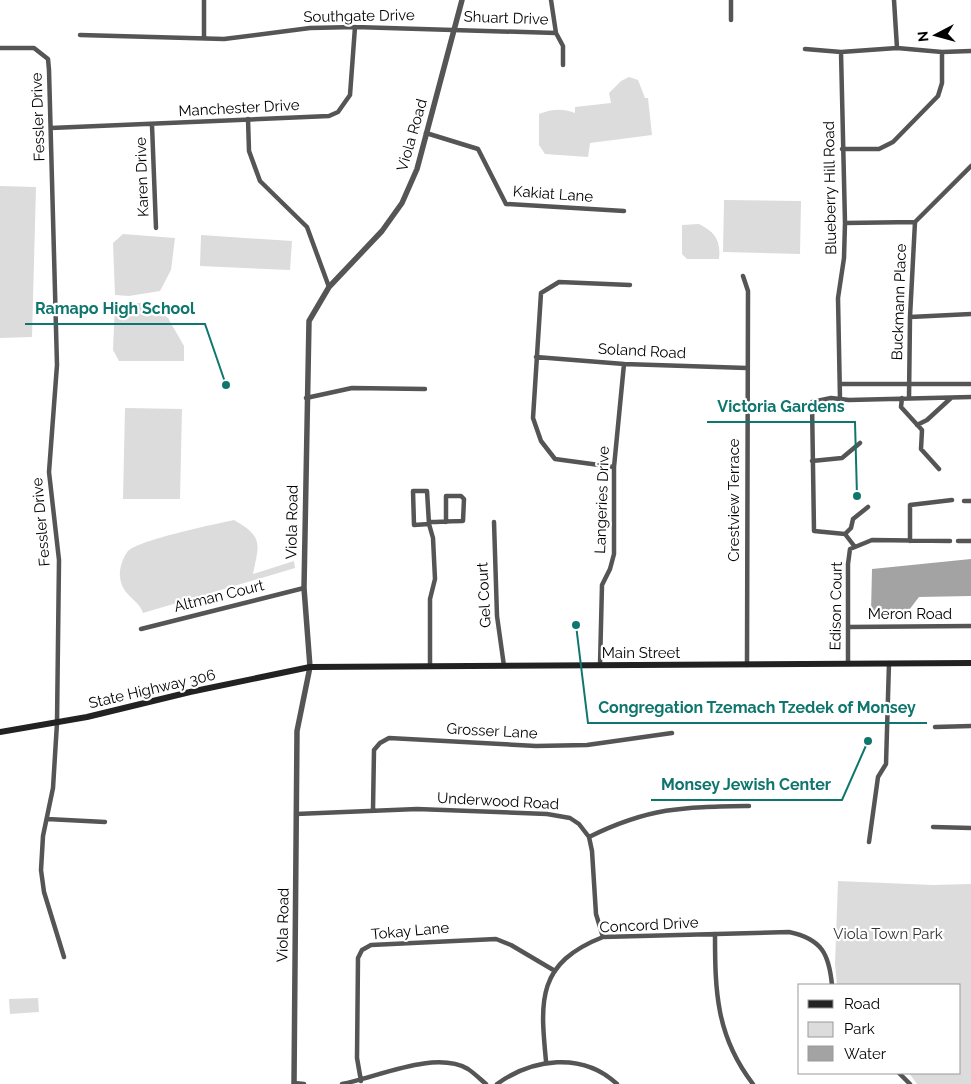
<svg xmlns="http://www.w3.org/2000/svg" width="971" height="1084" font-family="Raleway,sans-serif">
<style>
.green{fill:#dcdcdc}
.water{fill:#a3a3a3}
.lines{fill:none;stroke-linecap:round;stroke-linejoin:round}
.minor{stroke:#555;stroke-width:4.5}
.tertiary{stroke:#555;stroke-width:5.5}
.secondary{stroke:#222;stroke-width:6}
.labels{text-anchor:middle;stroke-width:4.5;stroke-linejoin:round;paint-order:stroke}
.street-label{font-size:15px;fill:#000;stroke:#fff}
.park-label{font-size:15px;fill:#333;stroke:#fff}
.leader{fill:none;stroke:#0f766e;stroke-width:2}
.callout-dot{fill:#0f766e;stroke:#fff;stroke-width:2}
.callout-label{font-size:16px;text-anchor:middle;font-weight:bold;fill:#0f766e;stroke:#fff;stroke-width:4.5;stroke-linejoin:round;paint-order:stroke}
</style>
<rect width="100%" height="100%" fill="#fff"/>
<path class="green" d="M629,77L638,80L645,98H648L652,135L590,143L588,157L545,154L539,145V114C552,109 562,108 575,113V107L611,103L609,93L621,81Z
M0,186L36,187L32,337L0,338Z
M724,200L801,201L800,254L723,252Z
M699,224C715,232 721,240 719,259H687L682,254V225Z
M123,234L175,238L171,270L160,291L129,296L115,295L113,243Z
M201,235L292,241L290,270L200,266Z
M115,303H147L168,318L184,346V361H119L113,350Z
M125,408L182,409L180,499H123Z
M234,520C264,537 259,544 253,574L294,561L295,568L143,613C139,599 121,596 120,576C119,569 123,557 128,551C139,540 215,524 234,520Z
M838,881L933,885L971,884V1084H917L909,1073H960V985H837L835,964Z
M38,998L39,1012L10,1014L9,999Z"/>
<path class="water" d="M971,559V596L919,597L909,610L871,612L872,569Z"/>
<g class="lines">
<path class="minor" d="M551,0L556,33L563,46V65
M731,0V20
M894,0L897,48
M80,35L224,39L310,28L355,27L556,33
M204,38V0
M0,48H34L48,59L49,70L57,365L49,472L59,560L57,723L53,788L43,836L41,870L44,892L64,957
M805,49L841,52L897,48L942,52L971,51
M248,119L249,151L260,181L307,227L329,287
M152,125L156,228
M51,128L329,116L338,112L350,95L355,27
M426,133L478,149L506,204L624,211
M842,149H879L893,142L938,96L942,83V52
M845,223L915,222L971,166
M743,276L748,291L747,665
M910,317L971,314
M536,357L624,364L747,368
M840,384H971
M306,398L352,388L425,389
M902,398L901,407L922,430L921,449L939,469
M909,398L910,317L915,222
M840,399L838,298L844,258L845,223L841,52
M917,425L927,420L951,398
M812,461L842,458L860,443
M614,467L555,459L541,441L533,418L541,293L559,282L630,285
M964,501H971
M429,522C440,522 452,521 463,521L464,499L461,496H446V522
M494,522L497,616L504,666
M429,524L427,491H413L414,525L429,524L433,538L435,579L430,599V666
M845,534L851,528L853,519L868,507
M910,541V505L952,500
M958,541H971
M855,547L872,540L950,541
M848,627L971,626
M141,629L304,588
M848,664V564L850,549L855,547L845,534L814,531L812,402L831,398L849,400L971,397
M600,665L602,585L610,569L614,554V467L624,364
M935,727L971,726
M373,810L374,750L380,743L389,738L536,746L587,745L672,733
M296,814L417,809L547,814L570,818L579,824L589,837L592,851L596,914L603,937
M47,819L105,822
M933,827L971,828
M589,837C650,807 683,807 749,806
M869,842L878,777L886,764L889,663
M715,934C715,991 716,1036 753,1084
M546,1061C540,1000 537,963 603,937L789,932C822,939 829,954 832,985
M899,1073L910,1084
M361,1081L357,1058L358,958L362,950L371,945L496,939L511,945L555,971
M294,1083L304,1084
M342,1084C378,1077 435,1050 468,1069C474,1073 480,1079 486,1084
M497,1084C532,1059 582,1051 617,1084"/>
<path class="tertiary" d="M294,1084L297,731L310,667L304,588L309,321L329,287L382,231L402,203L417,169L462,0"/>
<path class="secondary" d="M0,732L87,717L190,692L310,667L971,663"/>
</g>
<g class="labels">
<g class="street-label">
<text transform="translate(359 16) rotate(-1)" y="5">Southgate Drive</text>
<text transform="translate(506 18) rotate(2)" y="5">Shuart Drive</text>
<text transform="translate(239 108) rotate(-3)" y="5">Manchester Drive</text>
<text transform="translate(38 117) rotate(-92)" y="5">Fessler Drive</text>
<text transform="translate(412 135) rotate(-74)" y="5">Viola Road</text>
<text transform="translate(142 177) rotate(-92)" y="5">Karen Drive</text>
<text transform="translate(830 188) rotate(-91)" y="5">Blueberry Hill Road</text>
<text transform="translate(553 194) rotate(4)" y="5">Kakiat Lane</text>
<text transform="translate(899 302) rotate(-88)" y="5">Buckmann Place</text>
<text transform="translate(642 351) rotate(3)" y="5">Soland Road</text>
<text transform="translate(602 500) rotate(-88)" y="5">Langeries Drive</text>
<text transform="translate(734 500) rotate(-90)" y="5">Crestview Terrace</text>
<text transform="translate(41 522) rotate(-95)" y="5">Fessler Drive</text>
<text transform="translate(292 522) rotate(-89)" y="5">Viola Road</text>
<text transform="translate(484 595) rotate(-93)" y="5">Gel Court</text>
<text transform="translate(219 596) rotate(-14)" y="5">Altman Court</text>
<text transform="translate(836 606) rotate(-89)" y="5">Edison Court</text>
<text x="910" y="619">Meron Road</text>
<text x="641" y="658">Main Street</text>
<text transform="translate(152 689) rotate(-13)" y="5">State Highway 306</text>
<text transform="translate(492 731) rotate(3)" y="5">Grosser Lane</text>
<text transform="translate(498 801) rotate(3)" y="5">Underwood Road</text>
<text transform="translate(283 925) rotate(-89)" y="5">Viola Road</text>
<text transform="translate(649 925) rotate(-3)" y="5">Concord Drive</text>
<text transform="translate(410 931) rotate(-5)" y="5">Tokay Lane</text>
</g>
<g class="park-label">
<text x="888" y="939">Viola Town Park</text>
</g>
</g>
<path class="leader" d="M226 385L205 324H25M857 496L855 422H707M576 625L588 723H927M868 741L842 800H651"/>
<g class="callout-dot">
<circle cx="226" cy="385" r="5"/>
<circle cx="857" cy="496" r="5"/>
<circle cx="576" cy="625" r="5"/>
<circle cx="868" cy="741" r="5"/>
</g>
<g class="callout-label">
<text x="115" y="314">Ramapo High School</text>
<text x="781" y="412">Victoria Gardens</text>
<text x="757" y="713">Congregation Tzemach Tzedek of Monsey</text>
<text x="746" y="790">Monsey Jewish Center</text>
</g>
<rect x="798" y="984" width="162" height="90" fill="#ffffff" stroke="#999999"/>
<rect x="808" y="1000" width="25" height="8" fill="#222222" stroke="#999999"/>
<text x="844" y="1009" font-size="15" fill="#000000">Road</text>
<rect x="808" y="1022" width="25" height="15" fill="#dcdcdc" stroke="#999999"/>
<text x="844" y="1034" font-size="15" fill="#000000">Park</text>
<rect x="808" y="1046" width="25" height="15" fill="#a3a3a3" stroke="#999999"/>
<text x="844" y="1059" font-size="15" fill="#000000">Water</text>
<g transform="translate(936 35) rotate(264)" stroke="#ffffff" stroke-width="4" paint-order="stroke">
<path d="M0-4L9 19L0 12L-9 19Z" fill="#000000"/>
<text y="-8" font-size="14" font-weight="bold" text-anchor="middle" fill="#000000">N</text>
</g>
</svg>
